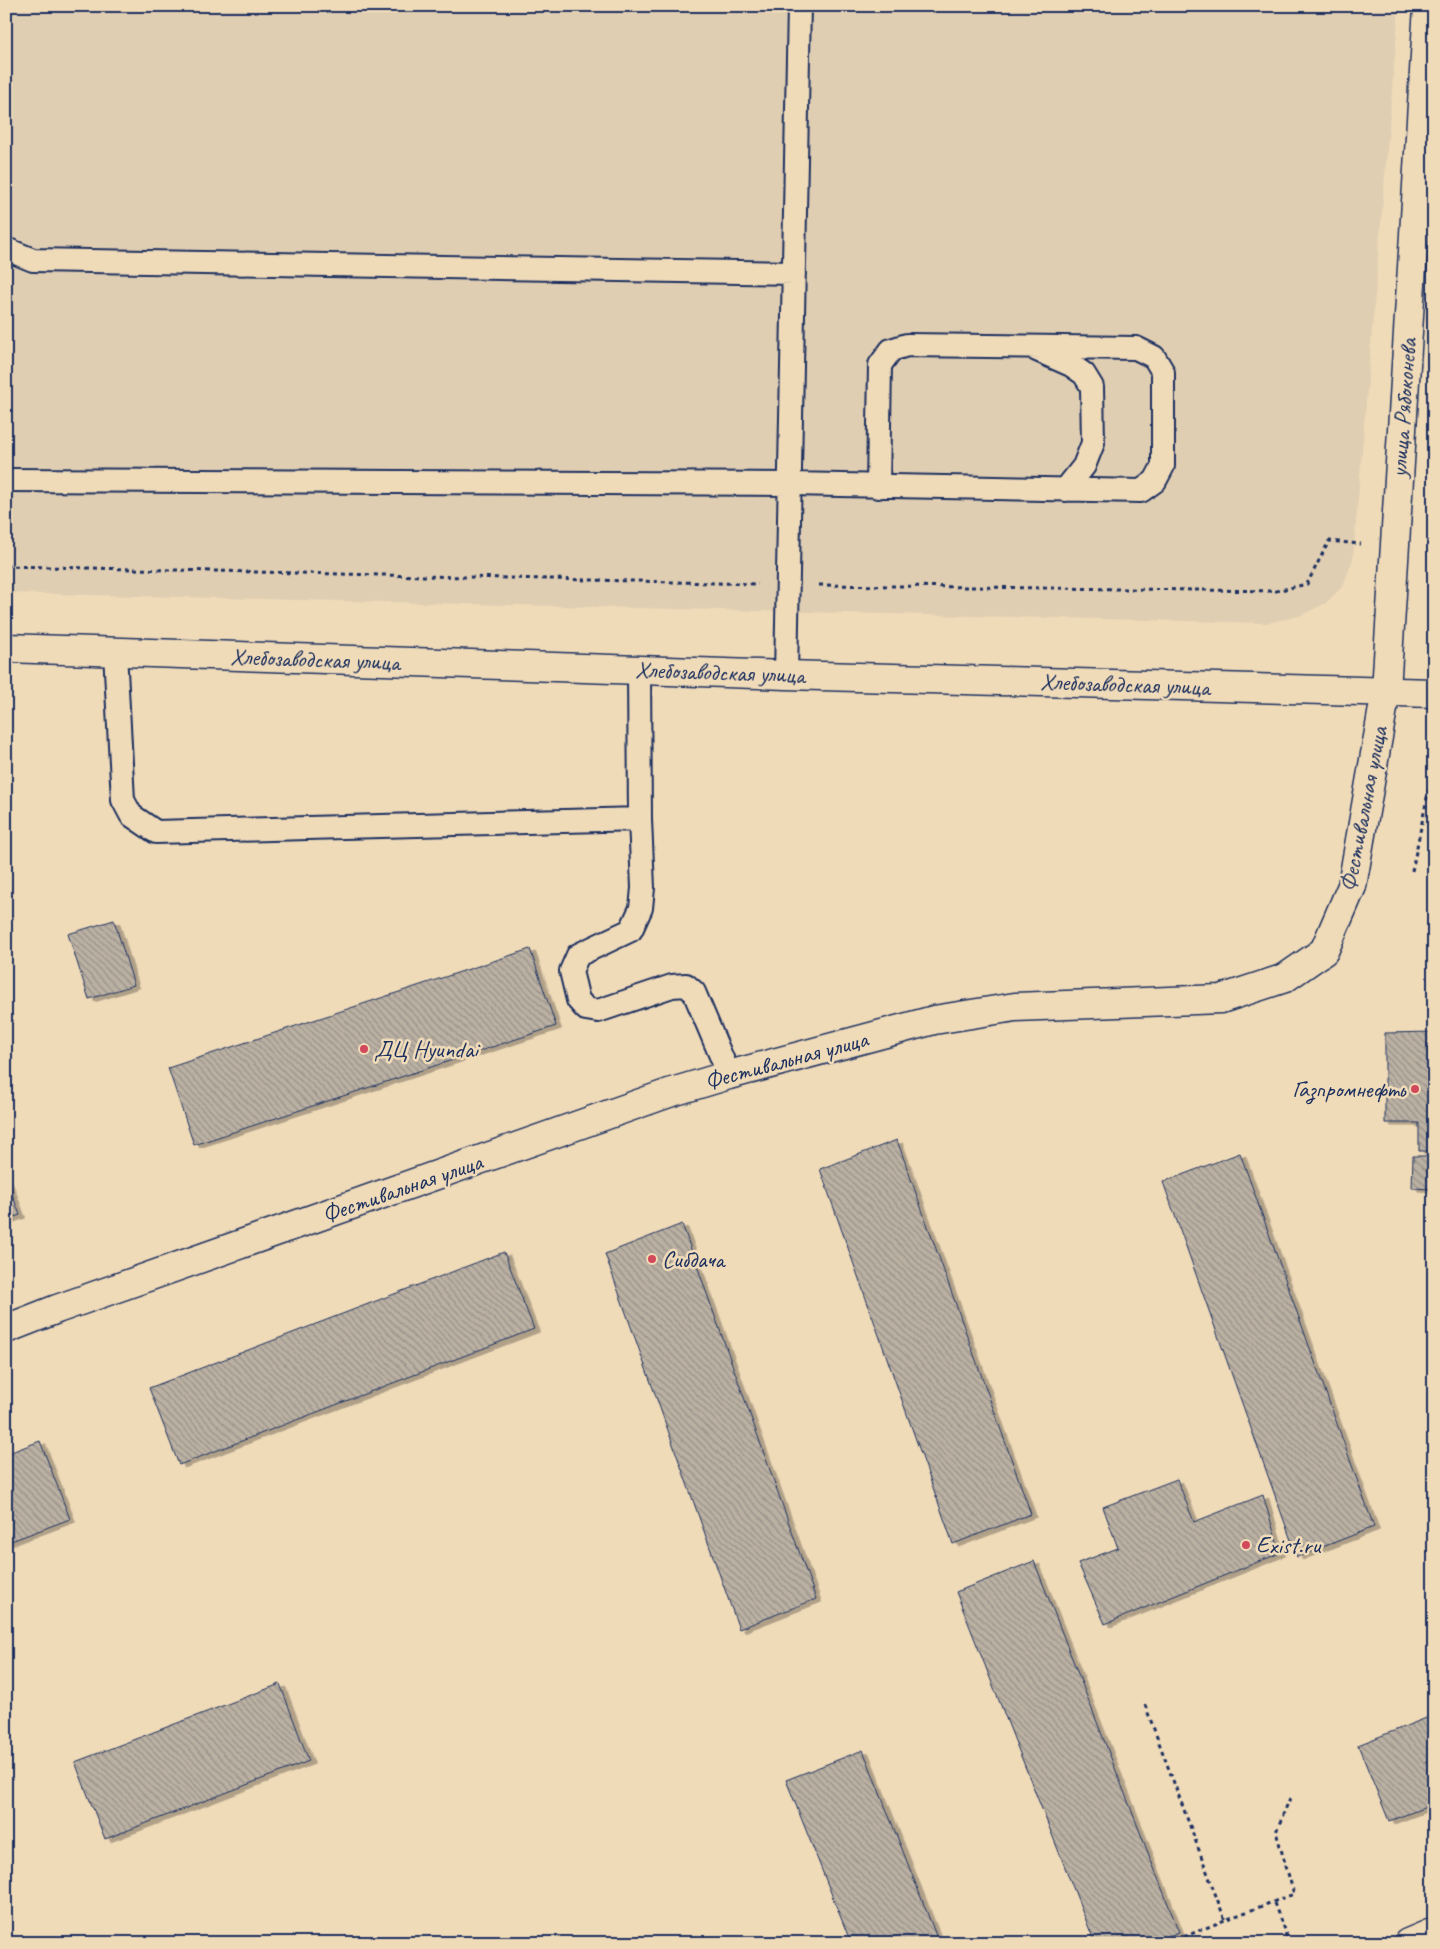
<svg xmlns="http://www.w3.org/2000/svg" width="1440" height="1949" font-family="Caveat,sans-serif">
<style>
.built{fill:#e0ceb2}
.building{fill:url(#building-back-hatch);stroke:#1b2f5e;filter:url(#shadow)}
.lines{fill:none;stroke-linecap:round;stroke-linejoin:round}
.service-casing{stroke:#1b2f5e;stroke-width:26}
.minor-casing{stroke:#1b2f5e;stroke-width:31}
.tertiary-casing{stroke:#1b2f5e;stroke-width:31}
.secondary-casing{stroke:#1b2f5e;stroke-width:31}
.primary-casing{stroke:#1b2f5e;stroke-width:31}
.path{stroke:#1b2f5e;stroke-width:3;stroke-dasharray:4 4;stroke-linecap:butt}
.service{stroke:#f0dbb9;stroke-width:22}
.minor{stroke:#f0dbb9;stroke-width:28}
.tertiary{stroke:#f0dbb9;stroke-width:28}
.secondary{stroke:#f0dbb9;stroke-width:28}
.primary{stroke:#f0dbb9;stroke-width:28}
.poi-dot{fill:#d1495b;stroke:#f0dbb9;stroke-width:2}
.labels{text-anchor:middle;stroke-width:5;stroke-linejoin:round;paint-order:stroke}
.street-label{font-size:24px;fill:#1b2f5e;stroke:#f0dbb9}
.poi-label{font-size:24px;fill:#1b2f5e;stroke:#f0dbb9;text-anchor:start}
</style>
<defs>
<pattern id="building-back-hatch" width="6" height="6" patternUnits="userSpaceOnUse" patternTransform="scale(1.25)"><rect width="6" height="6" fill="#bbb1a3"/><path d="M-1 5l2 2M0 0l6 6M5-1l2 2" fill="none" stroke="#979088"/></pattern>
<filter id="shadow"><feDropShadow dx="5.5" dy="3" stdDeviation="0" flood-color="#0004"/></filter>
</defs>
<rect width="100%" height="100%" fill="#f0dbb9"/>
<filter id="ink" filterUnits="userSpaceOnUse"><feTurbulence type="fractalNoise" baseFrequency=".02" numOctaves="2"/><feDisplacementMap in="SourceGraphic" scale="10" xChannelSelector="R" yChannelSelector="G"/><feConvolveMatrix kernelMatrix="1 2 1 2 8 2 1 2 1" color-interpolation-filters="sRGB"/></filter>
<g filter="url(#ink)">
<path class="built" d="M6,6H1399L1353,559L1343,586L1326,603L1300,616L1267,623L6,593Z"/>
<path class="building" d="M114,920L134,985L89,999L68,934Z
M530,949L556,1026L194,1145L168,1068Z
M1434,1032V1151H1419V1123H1385V1033Z
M897,1140L1031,1514L953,1544L820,1169Z
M1240,1153L1374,1527L1297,1557L1163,1182Z
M1413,1156H1434V1189L1412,1188Z
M6,1178L20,1215L6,1220Z
M682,1224L816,1599L739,1629L605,1254Z
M504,1252L534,1329L179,1465L149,1388Z
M40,1441L70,1519L6,1543V1454Z
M1177,1479L1194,1522L1263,1495L1280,1553L1105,1624L1078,1563L1118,1548L1103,1507Z
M1034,1561L1179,1932L1151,1943H1095L956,1592Z
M280,1684L309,1761L105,1839L75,1762Z
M1434,1715V1804L1389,1821L1358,1745Z
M863,1750L939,1943H851L786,1780Z"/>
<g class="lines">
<g class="service-casing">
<path id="service" d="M6,249L33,260L794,273
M1037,350L1071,365L1084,374L1092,387L1093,443L1084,466L1065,490
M6,480L790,484L1141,491L1155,481L1163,466V372L1154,357L1136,348L907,345L891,350L880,365L878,487
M115,652L123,800L131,815L156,832L640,819
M639,670L640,819L643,888L641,908L631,930L578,955L571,971L578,1000L586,1009L598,1011L672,986L686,985L694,992L729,1075
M786,675L799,6"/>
</g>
<g class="minor-casing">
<path id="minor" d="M6,1329L57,1309L669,1093L729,1075L934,1020L1015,1007L1221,999L1285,978L1324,951L1352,886L1386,691"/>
</g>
<g class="tertiary-casing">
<path id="tertiary" d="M1386,691L1428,6"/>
</g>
<g class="secondary-casing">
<path id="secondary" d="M1408,1943L1434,1932"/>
</g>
<g class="primary-casing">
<path id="primary" d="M6,648L786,675L1434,693"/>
</g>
<path class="path" d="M6,566L758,584
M819,585L1276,591L1307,584L1329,541L1361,544
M1412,871L1434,764
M1145,1705L1225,1920
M1274,1903L1289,1943
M1169,1943L1225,1920L1294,1894L1276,1832L1290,1798"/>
<use href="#service" class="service"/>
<use href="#minor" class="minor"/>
<use href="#tertiary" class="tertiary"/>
<use href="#secondary" class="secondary"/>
<use href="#primary" class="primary"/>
</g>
</g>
<g class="poi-dot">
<circle cx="364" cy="1049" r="5"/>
<circle cx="1415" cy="1089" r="5"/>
<circle cx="652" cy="1259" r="5"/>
<circle cx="1246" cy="1545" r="5"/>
</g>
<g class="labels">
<g class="street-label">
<text transform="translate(1403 408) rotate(-86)" y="8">улица Рябоконева</text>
<text transform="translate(315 659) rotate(2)" y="8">Хлебозаводская улица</text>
<text transform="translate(720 672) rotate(2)" y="8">Хлебозаводская улица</text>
<text transform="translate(1125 684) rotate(2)" y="8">Хлебозаводская улица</text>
<text transform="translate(1363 809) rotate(-79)" y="8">Фестивальная улица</text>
<text transform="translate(786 1060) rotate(-15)" y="8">Фестивальная улица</text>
<text transform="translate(402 1188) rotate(-19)" y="8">Фестивальная улица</text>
</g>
<g class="poi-label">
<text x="374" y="1057">ДЦ Hyundai</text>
<text x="1405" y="1097" text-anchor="end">Газпромнефть</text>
<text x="662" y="1267">Сибдача</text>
<text x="1256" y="1553">Exist.ru</text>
</g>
</g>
<rect width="1440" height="1949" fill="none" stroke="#f0dbb9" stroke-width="25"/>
<rect x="12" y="12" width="1415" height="1924" fill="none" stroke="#1b2f5e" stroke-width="2" filter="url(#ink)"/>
</svg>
